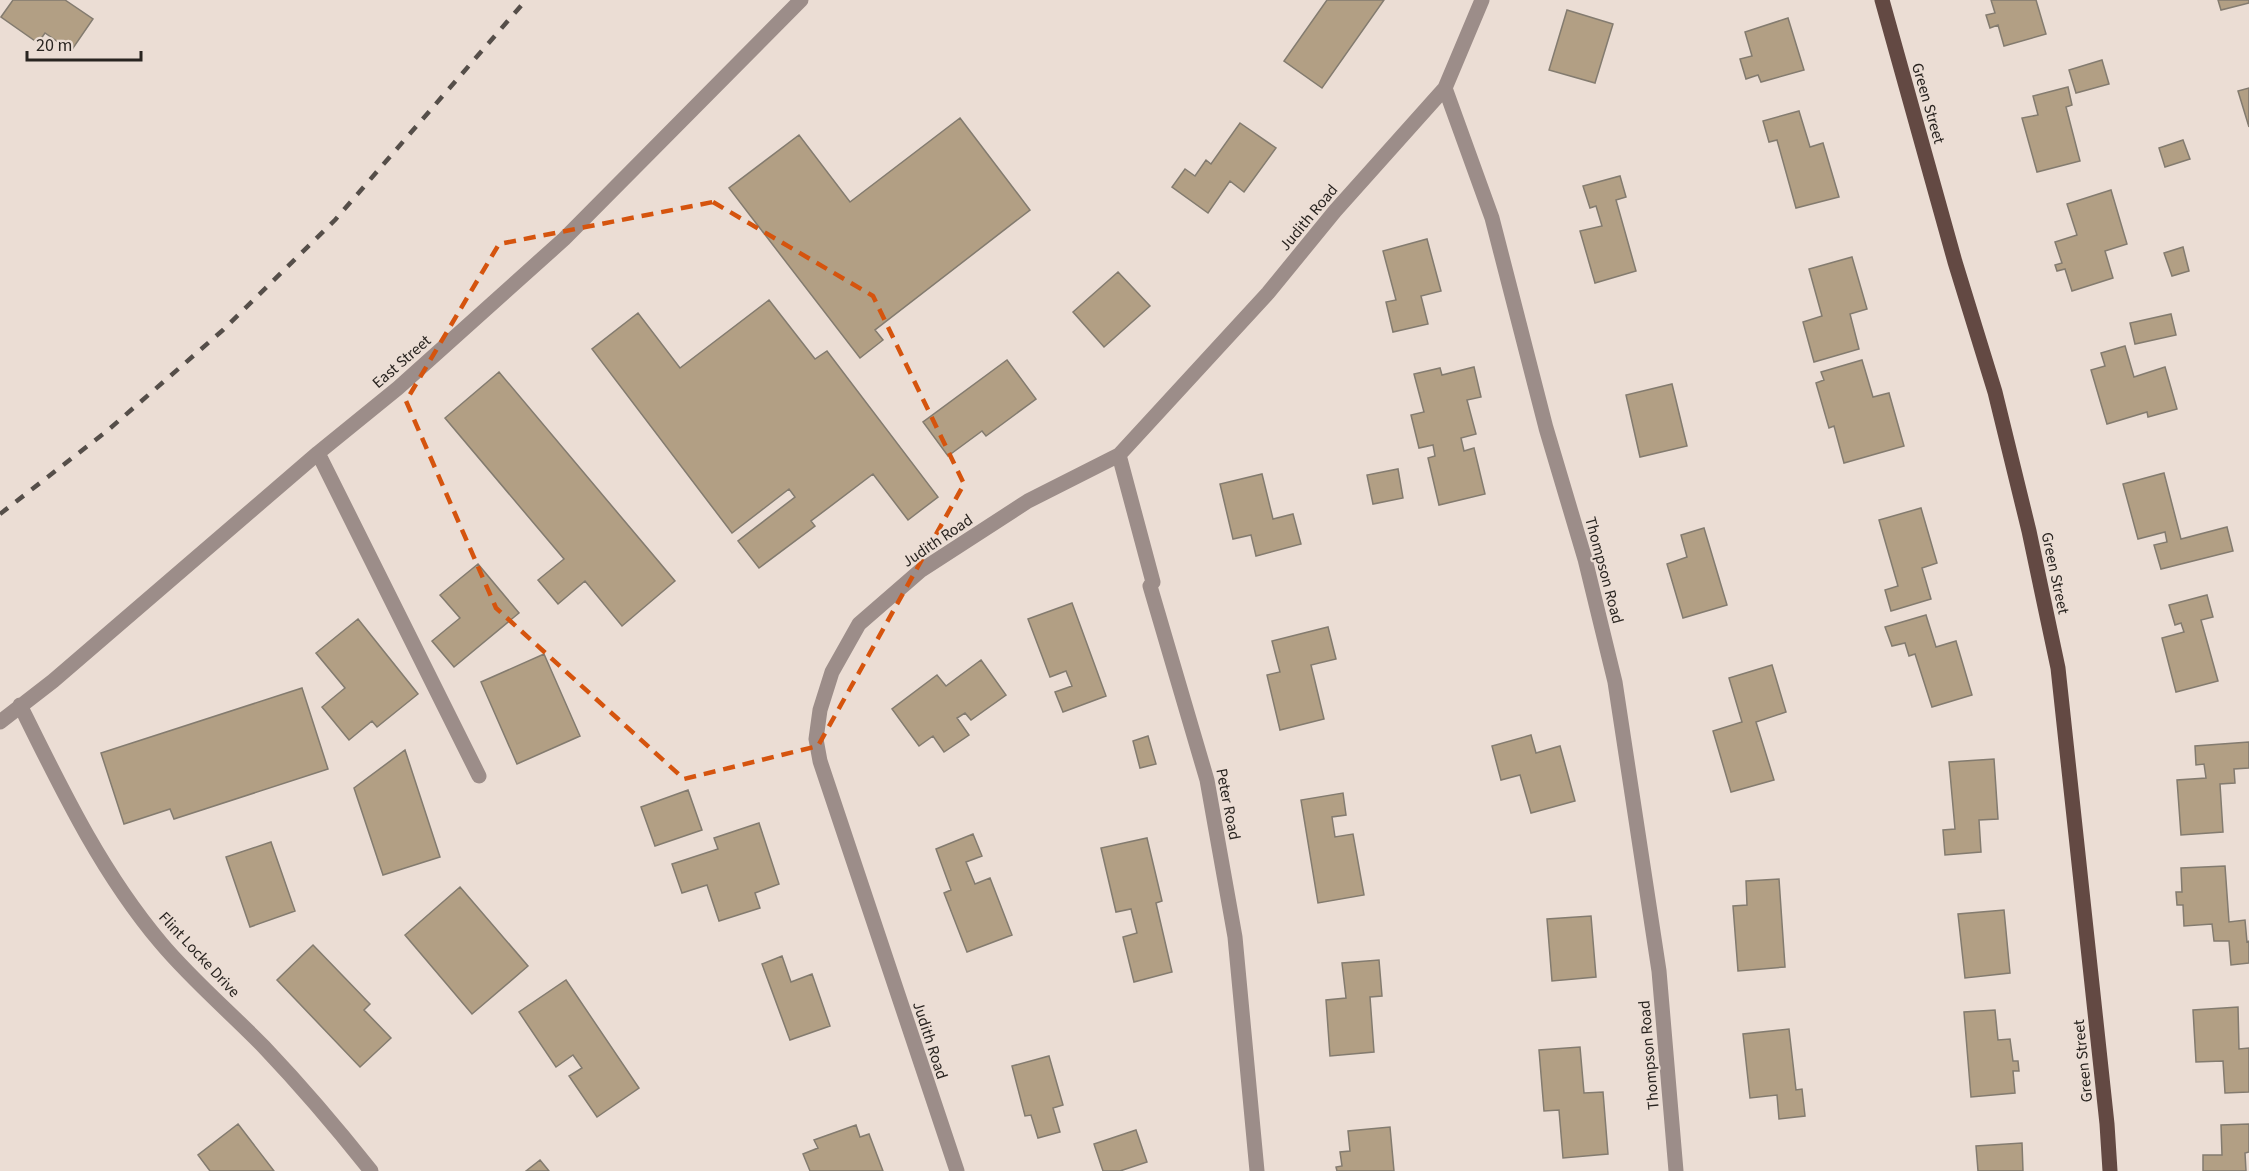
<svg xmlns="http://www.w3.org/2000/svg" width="2249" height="1171" font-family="'Source Sans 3',sans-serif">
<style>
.building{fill:#b29f84;stroke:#837b6f;stroke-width:1.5}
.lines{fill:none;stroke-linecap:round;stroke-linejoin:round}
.minor{stroke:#9c8d89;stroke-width:15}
.major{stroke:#634943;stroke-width:15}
.rail{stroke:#554e49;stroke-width:4.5;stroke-dasharray:10 10;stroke-linecap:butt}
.marked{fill:none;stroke:#d5540e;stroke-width:4.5;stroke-dasharray:12 8;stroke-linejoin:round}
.labels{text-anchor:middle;stroke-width:4.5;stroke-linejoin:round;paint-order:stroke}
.street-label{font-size:16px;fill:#292420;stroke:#ebddd4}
</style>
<rect width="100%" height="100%" fill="#ebddd4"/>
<path class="building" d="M13,0H65L93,19L71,51L45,33L38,43L1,17Z
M1327,0H1384L1322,88L1284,61Z
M1991,0H2036L2046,34L2004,46L1998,25L1990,28L1986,15L1995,13Z
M2218,0H2249V3L2221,10Z
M1567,10L1613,24L1595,83L1549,70Z
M1788,18L1804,70L1761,82L1758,75L1746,79L1740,59L1752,56L1745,32Z
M2102,60L2109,84L2076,93L2069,70Z
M2068,87L2072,105L2066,107L2080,161L2037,172L2022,118L2038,115L2033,96Z
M2249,88V127L2238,91Z
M1799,111L1810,147L1823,143L1839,197L1796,208L1777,140L1769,142L1763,121Z
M960,118L1030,210L875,330L883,340L860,358L729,188L799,135L850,202Z
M1240,123L1276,148L1244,192L1230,181L1208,213L1172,187L1185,169L1195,176L1206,160L1211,164Z
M2183,140L2190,159L2165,167L2159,148Z
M1620,176L1626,197L1616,200L1636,271L1595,283L1580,231L1602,226L1596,206L1590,208L1583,186Z
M2111,190L2127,244L2105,251L2113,278L2072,291L2065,269L2057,271L2055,265L2062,263L2055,242L2077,235L2067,204Z
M1427,239L1441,291L1421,296L1428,324L1393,332L1386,302L1396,300L1383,251Z
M2183,247L2189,271L2172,276L2164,253Z
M1852,257L1867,309L1850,314L1859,349L1814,362L1803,322L1822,316L1809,269Z
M1118,272L1150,306L1104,347L1073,312Z
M769,300L815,359L827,351L938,497L908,520L873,474L811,521L815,526L759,568L738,541L795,497L789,489L732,533L592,349L638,313L680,368Z
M2171,314L2176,335L2135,344L2130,323Z
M2125,346L2134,377L2165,367L2177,409L2148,417L2147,412L2107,424L2091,370L2105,366L2101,353Z
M1007,360L1036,399L986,436L982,431L948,456L923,422Z
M1862,360L1873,397L1889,393L1904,446L1844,463L1834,426L1829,428L1816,383L1824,380L1821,372Z
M1474,367L1481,397L1467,400L1476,434L1461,438L1464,451L1474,448L1485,494L1439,505L1428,458L1435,456L1433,445L1419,448L1411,415L1424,412L1414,374L1440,368L1442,375Z
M499,372L675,581L622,626L585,581L558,604L538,580L564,559L445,418Z
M1672,384L1687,446L1640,457L1626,395Z
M1398,469L1403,498L1373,504L1367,475Z
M2164,473L2181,539L2227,527L2233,551L2161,569L2154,545L2167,542L2165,532L2138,539L2123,484Z
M1262,474L1273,519L1293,514L1301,544L1256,556L1251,535L1233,539L1220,484Z
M1921,508L1937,563L1922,568L1931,599L1891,611L1885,590L1898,586L1879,520Z
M1704,528L1727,605L1683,618L1667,564L1687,557L1681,535Z
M478,564L519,613L454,667L432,641L460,618L440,595Z
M2207,595L2213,617L2201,620L2218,681L2176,692L2162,638L2184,632L2181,623L2175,625L2169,605Z
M1072,603L1106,696L1063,712L1055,692L1072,686L1066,671L1050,677L1028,619Z
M1926,615L1936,647L1956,641L1972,695L1932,707L1915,654L1909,656L1905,643L1892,646L1885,627Z
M358,619L418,694L377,727L372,721L349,740L322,707L345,688L316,653Z
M1328,627L1336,659L1311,665L1324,719L1280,730L1267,675L1280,672L1272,641Z
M544,654L580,736L517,764L481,682Z
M981,660L1006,695L971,720L965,713L957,718L969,735L944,752L933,736L919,746L892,709L937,675L946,686Z
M1772,665L1786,712L1756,722L1774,780L1731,792L1713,731L1742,722L1729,678Z
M302,688L328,769L174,819L170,809L124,824L101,753Z
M1531,735L1536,753L1560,746L1575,801L1531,813L1520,775L1501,780L1492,746Z
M1148,736L1156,764L1140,768L1133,741Z
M2249,742V768L2234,769L2235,783L2220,784L2223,832L2181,835L2177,780L2206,778L2204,764L2196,765L2195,746Z
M405,750L440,857L383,875L354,788Z
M1994,759L1998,819L1979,820L1981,852L1945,855L1943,830L1955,829L1949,762Z
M688,790L702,830L655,846L641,807Z
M1343,793L1346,815L1332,817L1335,837L1353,834L1364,895L1318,903L1301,800Z
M759,823L779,884L755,893L760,908L719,921L707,885L682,893L672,864L718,849L714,838Z
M973,834L982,856L966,862L975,884L990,878L1012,935L967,952L944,893L951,890L936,849Z
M1147,838L1162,901L1156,903L1172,972L1134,982L1123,937L1137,933L1131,909L1116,912L1101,848Z
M271,842L295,911L250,927L226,857Z
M2225,866L2229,922L2245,920L2247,942L2249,941V963L2231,965L2229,941H2214L2212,924L2184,926L2183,905H2177L2176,892H2182L2181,868Z
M1779,879L1785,967L1738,971L1733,906L1747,905L1746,881Z
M460,887L528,966L472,1014L405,935Z
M2004,910L2010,973L1965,978L1958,914Z
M1591,916L1596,977L1552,981L1547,919Z
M313,945L370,1004L364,1010L391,1038L360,1067L277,980Z
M782,956L791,982L812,974L830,1026L790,1040L762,964Z
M1379,960L1382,996L1370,997L1374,1052L1330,1056L1326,1000L1346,998L1342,963Z
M566,980L639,1088L597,1117L569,1076L582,1068L573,1055L556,1067L519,1012Z
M2238,1007L2239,1049L2249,1048V1092L2225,1093L2223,1061L2196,1062L2193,1010Z
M1995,1010L1998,1040L2010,1039L2013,1061H2018L2019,1071H2013L2015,1093L1971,1097L1964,1012Z
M1789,1029L1796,1090L1802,1089L1805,1116L1779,1119L1777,1095L1750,1098L1743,1034Z
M1580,1047L1584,1093L1603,1092L1608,1154L1563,1158L1559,1110L1544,1111L1539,1050Z
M1049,1056L1063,1105L1053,1108L1060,1132L1038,1138L1031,1115L1025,1116L1012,1066Z
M238,1124L274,1171H210L198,1155Z
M2249,1124V1152L2245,1153L2246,1171H2203V1155H2222L2221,1125Z
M856,1125L860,1137L869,1134L883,1171H810L803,1154L818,1148L814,1140Z
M1390,1127L1394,1171H1337L1336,1167L1342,1166L1340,1152L1350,1151L1348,1131Z
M1136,1130L1147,1162L1120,1171H1103L1094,1144Z
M2022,1143L2023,1171H1978L1976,1146Z
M540,1160L549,1171H526Z"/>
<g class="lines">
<path class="minor" d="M1482,0L1445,88L1492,218L1546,428L1585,559L1615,682L1659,971L1676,1171
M318,453L479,776
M1119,455L1153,582L1150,586L1207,780L1235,937L1257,1171
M20,705C61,788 101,872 161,943C192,980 230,1012 264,1047C301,1086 337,1128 371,1171
M0,722L53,681L318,453L398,388L564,239L801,0
M957,1171L820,761L816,739L820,710L832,672L859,624L920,571L1028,501L1119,455L1268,293L1335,211L1445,88"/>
<path class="major" d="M1882,0L1955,262L1995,392L2029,531L2058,668L2107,1124L2110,1171"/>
<path class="rail" d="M0,514L107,431L223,330L335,220L526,0"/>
</g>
<path class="marked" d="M713,202L873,296L964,484L818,746L684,779L496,608L406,401L499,244Z"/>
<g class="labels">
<g class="street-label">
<text transform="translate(1929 103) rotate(74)" y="6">Green Street</text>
<text transform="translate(1308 217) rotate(-50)" y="6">Judith Road</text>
<text transform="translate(401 361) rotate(-41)" y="6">East Street</text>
<text transform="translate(937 540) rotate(-34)" y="6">Judith Road</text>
<text transform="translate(1605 570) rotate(75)" y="6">Thompson Road</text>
<text transform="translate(2056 573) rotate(78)" y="6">Green Street</text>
<text transform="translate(1229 804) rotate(79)" y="6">Peter Road</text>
<text transform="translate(200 954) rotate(47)" y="6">Flint Locke Drive</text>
<text transform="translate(931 1040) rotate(72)" y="6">Judith Road</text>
<text transform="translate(1648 1055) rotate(-95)" y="6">Thompson Road</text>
<text transform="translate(2082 1061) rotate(-96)" y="6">Green Street</text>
</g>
</g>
<path d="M27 51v9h114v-9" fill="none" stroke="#292420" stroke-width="3"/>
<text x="36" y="51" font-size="18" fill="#292420" stroke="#ebddd4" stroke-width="4.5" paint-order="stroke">20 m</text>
</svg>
